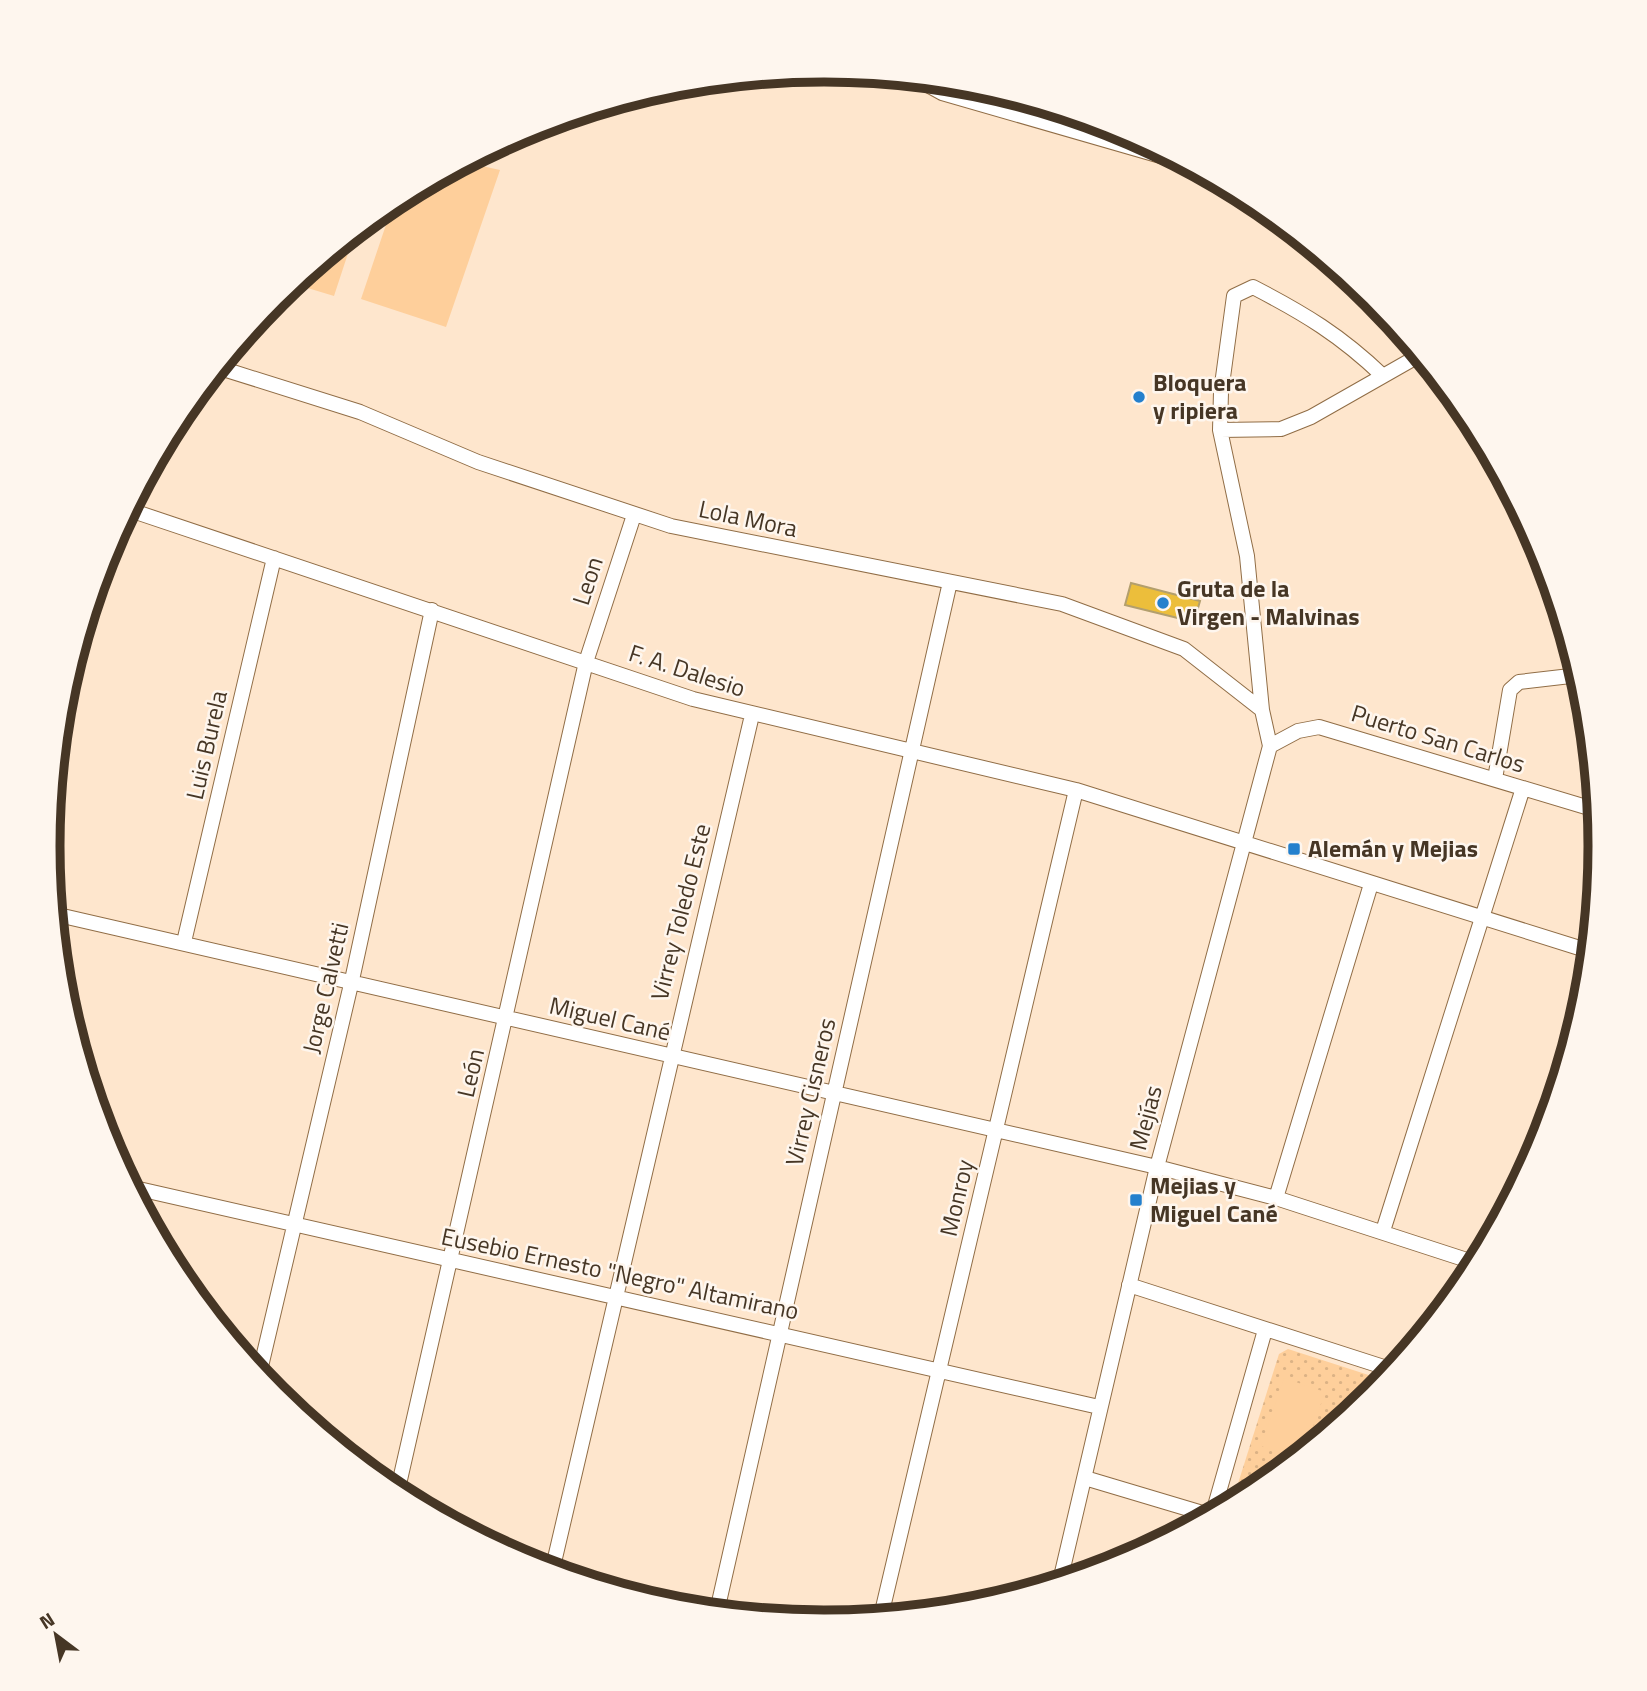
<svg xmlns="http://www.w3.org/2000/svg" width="1647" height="1691" font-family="'Titillium Web',sans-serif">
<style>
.park{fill:url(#park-dots)}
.pitch{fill:#fecf9b}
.building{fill:#ecbe3b;stroke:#b39f6d;stroke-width:2}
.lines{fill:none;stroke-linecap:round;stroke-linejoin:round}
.minor-casing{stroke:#906d46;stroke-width:16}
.minor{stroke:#fff;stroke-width:14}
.poi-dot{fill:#2480cd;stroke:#fef6ee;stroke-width:2.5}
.labels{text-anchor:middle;stroke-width:5;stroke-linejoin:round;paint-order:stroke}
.poi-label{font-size:24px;font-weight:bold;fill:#463625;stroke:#fef6ee;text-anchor:start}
.street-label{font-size:24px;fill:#463625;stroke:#fef6ee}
.rim{fill:none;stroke:#463625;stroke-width:9}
</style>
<defs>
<pattern id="park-dots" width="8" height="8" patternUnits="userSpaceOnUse" patternTransform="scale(1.75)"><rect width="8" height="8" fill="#fecf9b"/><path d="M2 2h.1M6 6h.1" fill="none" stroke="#dbb285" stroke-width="1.8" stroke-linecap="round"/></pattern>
</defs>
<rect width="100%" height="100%" fill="#fee6cd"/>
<path class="park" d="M1288,1349L1384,1380L1372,1395L1254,1491L1238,1500L1235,1493L1279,1354Z"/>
<path class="pitch" d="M464,162L500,170L446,327L361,299L395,198Z
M356,229L334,296L291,283Z
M1284,1378L1325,1392L1305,1450L1295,1458L1261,1446Z"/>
<path class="building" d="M1131,583L1200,601L1194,622L1125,605Z"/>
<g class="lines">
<g class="minor-casing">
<path id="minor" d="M915,78L942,93L1185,163
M1240,192L1266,210
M217,367L360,412L478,462L671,526L1062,604L1184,649L1262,710
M1220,430L1281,429L1311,417L1420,355
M127,509L693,699L1076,790L1589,951
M59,724L99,574
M1270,746L1298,731L1319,727L1596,810
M1495,779L1510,690L1519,682L1579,675
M54,914L1157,1167L1276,1198L1476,1263
M184,942L274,558
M130,1187L1099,1407
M1276,1198L1371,884
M1383,1231L1523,788
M1129,1285L1393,1370
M259,1375L352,980L432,610
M1085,1478L1209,1515
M397,1493L586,662L634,515
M1213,1513L1265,1330
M552,1571C621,1286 683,1000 752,715
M1060,1581L1157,1167L1270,746L1262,710L1247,556L1220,430L1221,392L1234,296L1253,287C1305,314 1340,335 1383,376
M717,1611L950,582
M881,1616L1076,790"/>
</g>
<use href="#minor" class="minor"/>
</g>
<g class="poi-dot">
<circle cx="1139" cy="397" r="7"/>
<circle cx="1163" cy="603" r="7"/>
<rect x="1287" y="842" width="14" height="14" rx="3.5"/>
<rect x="1129" y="1193" width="14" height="14" rx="3.5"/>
</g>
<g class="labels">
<g class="poi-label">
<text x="1153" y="391">Bloquera<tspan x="1153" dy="28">y ripiera</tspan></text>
<text x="1177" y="597">Gruta de la<tspan x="1177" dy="28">Virgen - Malvinas</tspan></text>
<text x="1308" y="857">Alemán y Mejias</text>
<text x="1150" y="1194">Mejias y<tspan x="1150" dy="28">Miguel Cané</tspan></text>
</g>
<g class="street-label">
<text transform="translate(748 519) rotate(12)" y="8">Lola Mora</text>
<text transform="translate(588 581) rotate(-72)" y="8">Leon</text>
<text transform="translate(687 671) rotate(18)" y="8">F. A. Dalesio</text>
<text transform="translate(1438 739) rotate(17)" y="8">Puerto San Carlos</text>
<text transform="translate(207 745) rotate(-77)" y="8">Luis Burela</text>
<text transform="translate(681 912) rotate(-76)" y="8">Virrey Toledo Este</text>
<text transform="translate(326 988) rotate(-77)" y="8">Jorge Calvetti</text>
<text transform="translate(610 1019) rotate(13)" y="8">Miguel Cané</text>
<text transform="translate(471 1073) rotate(-77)" y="8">León</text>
<text transform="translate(811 1092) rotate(-77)" y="8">Virrey Cisneros</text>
<text transform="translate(1146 1118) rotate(-75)" y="8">Mejías</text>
<text transform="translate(957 1198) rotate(-77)" y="8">Monroy</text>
<text transform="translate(620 1274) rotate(12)" y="8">Eusebio Ernesto "Negro" Altamirano</text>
</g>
</g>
<path d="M0 0H1647V1691H0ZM60 846a764 764 0 1 1 1528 0a764 764 0 1 1-1528 0Z" fill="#fef6ee" fill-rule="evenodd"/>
<path class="rim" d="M60 846a764 764 0 1 1 1528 0a764 764 0 1 1-1528 0Z"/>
<g transform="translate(56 1635) rotate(328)" stroke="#fef6ee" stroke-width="5" paint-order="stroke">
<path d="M0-5L12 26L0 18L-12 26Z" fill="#463625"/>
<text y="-10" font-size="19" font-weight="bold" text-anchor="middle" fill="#463625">N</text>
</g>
</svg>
